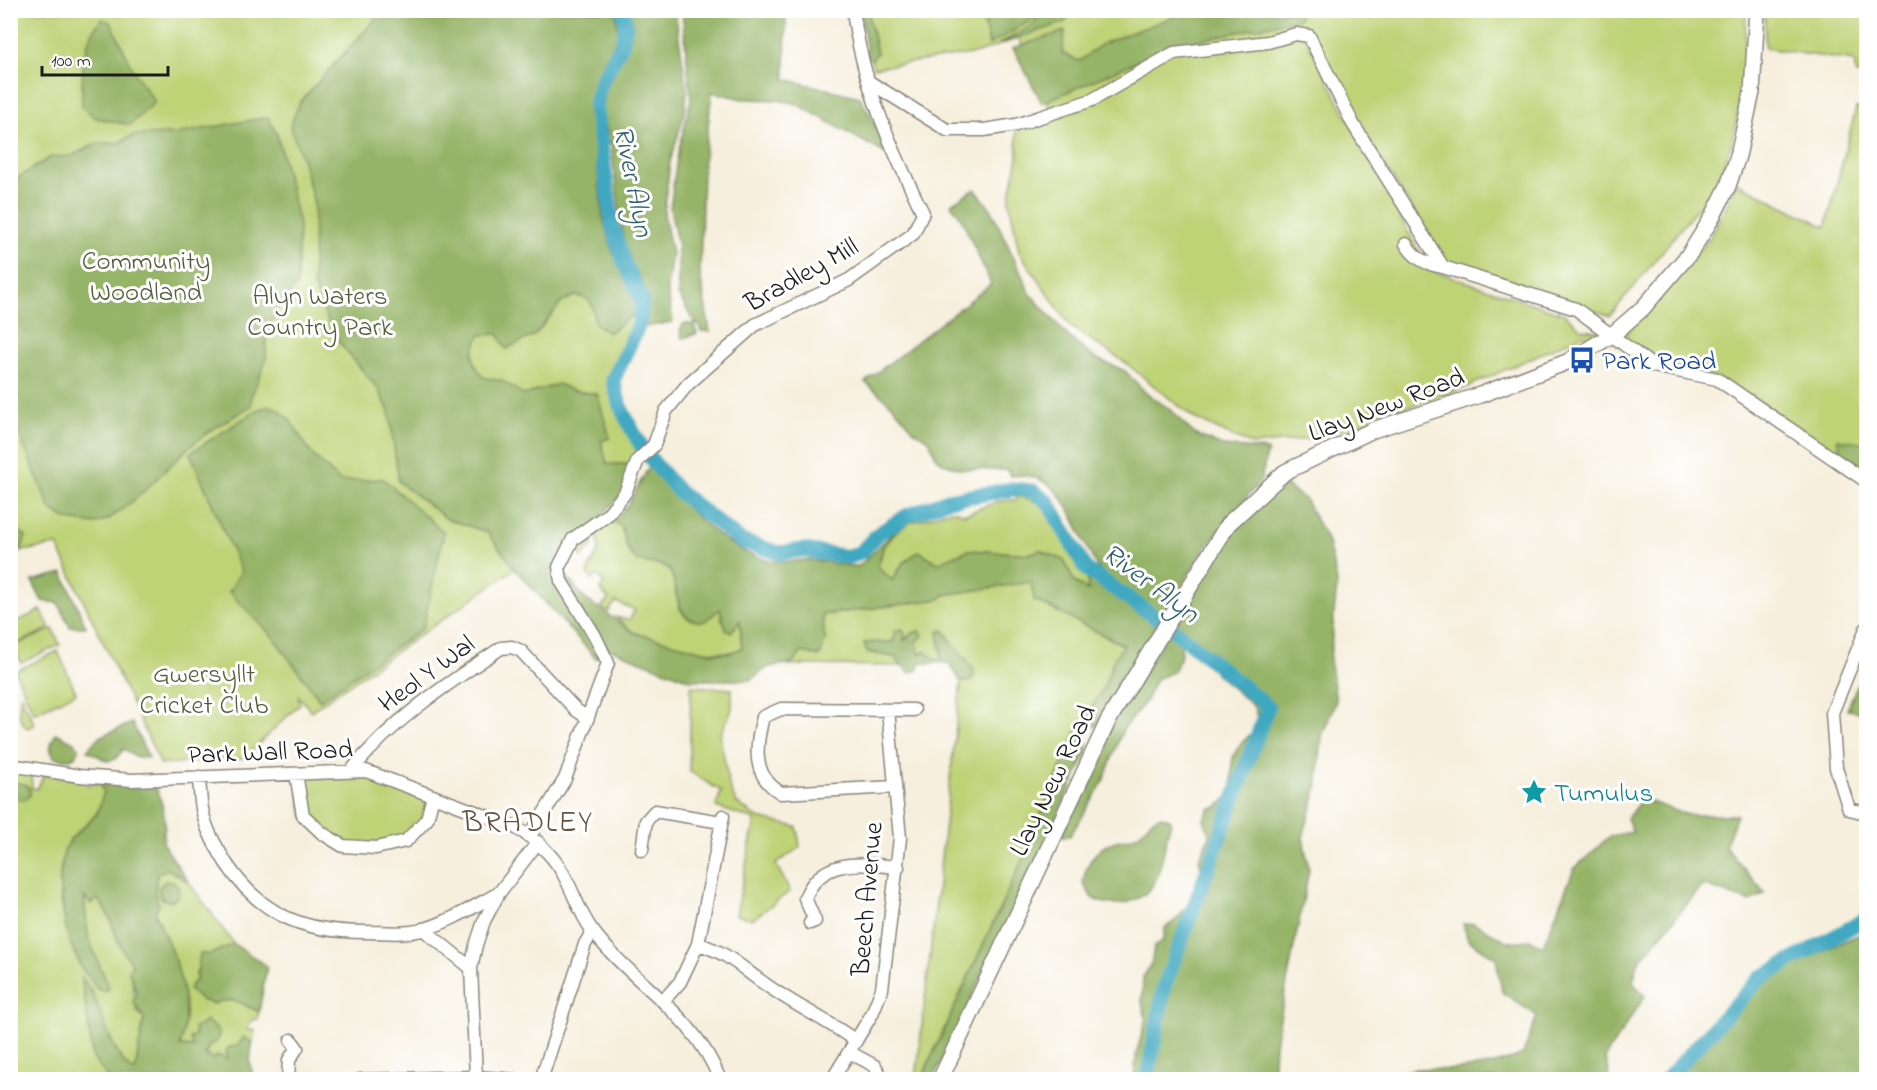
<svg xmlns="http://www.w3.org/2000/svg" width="1877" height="1090" font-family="'Indie Flower',sans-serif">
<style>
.green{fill:#bed276;stroke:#6d7749;stroke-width:1.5}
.forest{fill:#96b467;stroke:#596842;stroke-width:1.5}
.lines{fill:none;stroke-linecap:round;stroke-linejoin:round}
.river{stroke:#41a8c1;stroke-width:15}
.minor-casing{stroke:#89867c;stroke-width:15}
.major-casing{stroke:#89867c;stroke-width:18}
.minor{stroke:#fff;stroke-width:12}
.major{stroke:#fff;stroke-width:15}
.labels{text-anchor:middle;stroke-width:6;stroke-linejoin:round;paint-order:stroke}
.park-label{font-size:27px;fill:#555c3c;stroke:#fff}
.street-label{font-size:27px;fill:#1c1c1c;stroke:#fff}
.transit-label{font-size:27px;fill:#164399;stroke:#fff;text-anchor:start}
.culture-label{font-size:27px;fill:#0d838f;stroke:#fff;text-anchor:start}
.water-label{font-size:28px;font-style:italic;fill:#2e626e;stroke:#fff}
.quarter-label{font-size:30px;letter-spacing:1.5px;fill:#66513f;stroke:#fff}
</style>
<rect width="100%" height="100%" fill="#fff"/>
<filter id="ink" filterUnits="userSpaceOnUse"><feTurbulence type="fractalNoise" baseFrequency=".0167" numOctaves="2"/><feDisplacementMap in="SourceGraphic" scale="12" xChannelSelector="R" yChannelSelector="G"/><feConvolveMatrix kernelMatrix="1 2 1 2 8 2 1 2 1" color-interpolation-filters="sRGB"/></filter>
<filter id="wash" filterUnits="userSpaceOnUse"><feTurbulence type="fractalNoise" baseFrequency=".008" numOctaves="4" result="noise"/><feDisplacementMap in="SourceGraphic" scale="24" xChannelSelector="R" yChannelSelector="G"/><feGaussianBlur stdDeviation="1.35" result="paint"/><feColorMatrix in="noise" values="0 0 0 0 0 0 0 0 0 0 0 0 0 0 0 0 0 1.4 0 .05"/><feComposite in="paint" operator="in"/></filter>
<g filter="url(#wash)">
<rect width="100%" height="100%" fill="#f6efdd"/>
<path class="green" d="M11,11H623L626,26L622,44L601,82L595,105L613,228L624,262L642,299L638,327L614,380L620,406L645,452L572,538L554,566L602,655L596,658L515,569L311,711L298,695L300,704L244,758L161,765L57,545L11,553Z
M859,11H1746L1743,90L1732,142L1717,184L1610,316L1446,263L1306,39L1428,269L1564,314L1582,329L1625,335L1711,236L1737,183L1826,227L1856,108L1866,107V468L1717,378L1654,362L1625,341L1582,335L1467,387L1317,438L1254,445L1238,439L1194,418L1122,360L1071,327L1019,252L1009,200L1018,157L1016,123L1051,110L1019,38L978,53L873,68Z
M1765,11H1866V74L1856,75L1854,61L1765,48Z
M1018,496L1040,503L1052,519L1087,576L1088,590L1075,582L1064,560L1040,550L1029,554L968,550L938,563H903L892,580L878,567L883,548L897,531L909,523L952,510L966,514L998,501L1016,500Z
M612,521L621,526C625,535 624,546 630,554C642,568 658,559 670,570C679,588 671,624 705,621L720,608L722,620L727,628L740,621L742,648C726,660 651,642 634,632C627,628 621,622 616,617L629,620L635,610L616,602L608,612L601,607L609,599L600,590L604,582L597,575L592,580L587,573L599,549L596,530Z
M582,536H589L593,545L582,557L573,546Z
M1021,582H1032L1035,600L1124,646L1114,659L1104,687L1077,730L1032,839L921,1079H916L961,682L971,681L967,659L960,655L947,634L939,639L942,658L937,660L930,655L919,654L917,642L922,635L919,631L911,634L903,641L864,643L867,652L895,657L901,666L786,665L793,663L802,652L825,640L822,615L940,599L943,595Z
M41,610L50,628L15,645L11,636V624Z
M53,629L60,645L21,663L14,646Z
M58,651L76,693L34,713L15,671Z
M691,686L732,689V709L720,735L729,786L736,802L758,818L797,827L800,847L776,864L790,891L753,919L736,915L755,820L716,807L721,791L689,771Z
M21,695L35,725L27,728C17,720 19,707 21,695Z
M10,770L31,773L32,788L37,789L44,775L84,779L88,786L99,780L104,792C102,799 100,808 96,814C89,824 76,830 70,841C49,873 65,936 81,967L96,960L88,937L84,896L98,899L107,910L119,944L132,963C128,976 137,994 136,1010L144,1018L135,1072C114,1065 91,998 82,977L93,1058L110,1079H11Z
M352,770L433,796L427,819L406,841L343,846L303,815L296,774Z
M168,869L188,881L234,944L211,954L196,972V981L213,1004C231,996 242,1003 259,1012L257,1020L252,1019L247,1030H255L252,1048L251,1043L228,1059L218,1056L213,1059L205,1055L208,1047L218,1040L219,1031L195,1035L193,1047L180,1046L185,1017L177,966L155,913L159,904L155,893L157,873Z"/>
<path class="forest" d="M1045,10L1076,11L1063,23L999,44L1028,28Z
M383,11H615L619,35L598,73L590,107L603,218L613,253L632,292L636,307L634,314L608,333L594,322C594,307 592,296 574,296L561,303L535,335L506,349L498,334L480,335C470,353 471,361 483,377L503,381L524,395L558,384L575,391L597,394L610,438L601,441L607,464H634L624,492L554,566L602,655L596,658L515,569L487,532L447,519L399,482L389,411L378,389L334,336L313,285L314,203L303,161L290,126L300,102Z
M630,11H675L687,91L685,111L670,162L664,214L672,254L667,288L673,322L645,327L646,298L624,245L611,146L602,114L606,84L616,66L630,29Z
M682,11H786L785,79L860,97L893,158L797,104L778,100L743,99L712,92L703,168L700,275L710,332L701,331L698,324L694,325L697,334L682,338L680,331L683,324H695L678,294V247L670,209L677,158L691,99Z
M861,11H871L869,18L877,53L871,61L867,55Z
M977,11L978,10L1040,11L1027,23L989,45L983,18Z
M1188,11H1300L1299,19L1172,46L1042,103L1013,48L1065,31L1062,53L1079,61L1104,43Z
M102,19L111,22L133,70L155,102L130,125L96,118L82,107C82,76 80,43 102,19Z
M268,117L277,134L299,224L297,286L279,304L266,337V361L251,397V406L214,428L188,448L139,496L109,519L95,524L67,520L51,510L11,415V182L51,157L71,156L97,143H117L134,135L176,134Z
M975,189L991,209L1031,295L1070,338L1093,357L1125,371L1145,392L1171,410L1194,434L1222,446L1268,450L1261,480L1205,548L1163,615C1143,602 1113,590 1099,569C1074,533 1068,468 1010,476L1008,470L961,469L943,463L936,457L929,440L915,432L892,405L865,382L991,284L961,218L951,204Z
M269,406C291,410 299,439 312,454C321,463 331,472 340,481L383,479L444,532L423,628L320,700L272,636L229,592L241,571L190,453L257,410Z
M1837,439L1866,443V468L1841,452Z
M650,465C677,499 722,549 767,560C782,564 794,560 808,560C825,561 842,566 859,566L896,530L883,548L878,567L892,580L903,563L919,551L938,563L968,550L1029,554L1040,550L1064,560L1075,583L1088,590L1087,576L1157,625L1099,724L1093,727L1084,721L1104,687L1114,659L1124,645L1034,600L1031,582L943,595L940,599L822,615L825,640L820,656L802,652L793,663L769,667L750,680H690L602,646L563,581L564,573L584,598L635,633L711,653H730L742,648L740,621L731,632L726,630L720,609L705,621C672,624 680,588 670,570L662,565L636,561L627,547L621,526L612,521L626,508Z
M1282,483L1305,499L1328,542L1337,582L1330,660L1336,701L1322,736L1317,789L1303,837L1309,870L1275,1044L1273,1079H1134L1136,1055L1146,1019L1142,1003L1143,977L1151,965L1154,947L1163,940L1165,928L1178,918L1195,895L1203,874L1199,859L1210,835L1204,819L1209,809L1218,807L1231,793C1234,780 1229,767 1234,755C1243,733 1265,735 1254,707L1182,643L1180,659L1173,672L1156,679L1146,701L1123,729L1103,782L1070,836H1062L1110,727L1227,538Z
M11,525L26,536L21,551L11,554Z
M63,573L86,627H70L58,603L42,601L32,581Z
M902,629L905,634L904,641L911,634L919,631L923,635L917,642L919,654L925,651L937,660L942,658L938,632L943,630L973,669L974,676L971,681L961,682L949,663H919L918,670L909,673L895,657L867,652L864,643L893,642L895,631Z
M1866,663V713L1847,710Z
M132,723L149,758L136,757L124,749L115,759L107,761L87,750L99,737Z
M1079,727L1087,742V753L933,1079L921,1080L1032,839L1045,803Z
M56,733L74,742L79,749C75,762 67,760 55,758C47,749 51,744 56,733Z
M99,780L154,782L162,804L165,823L163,844L188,881L168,869L157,873L155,893L159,904L155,913C169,944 187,982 185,1018C185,1027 182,1037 180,1046L193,1047L190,1038L195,1035L194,1028L202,1025L206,1020L219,1031L218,1040L208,1047L205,1055L213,1059L218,1056L228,1059L226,1051L229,1047L237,1046L244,1037L252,1043L250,1062L253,1079L110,1080L93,1058L81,976C105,1005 104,1045 132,1071H135L144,1018L133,1002L137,993L129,971L132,963C115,946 115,919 98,899L91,904L84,897L88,937L108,986L107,991L98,990L81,967L69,940L65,924L60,877L64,851L71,839L97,814L104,792Z
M11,781L26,785L30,789V795L24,800L11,798Z
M1642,799L1688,815H1737L1725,847L1765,893L1750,902L1703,885L1636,965L1634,984L1645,996L1605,1057L1609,1071L1607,1079H1390C1416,1062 1431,1072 1459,1069C1482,1067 1502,1064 1523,1054L1537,1016L1502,992L1496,958L1468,940L1463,924L1474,923L1508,942L1530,940L1543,946L1574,869L1610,836L1633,832L1627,818Z
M1162,816L1171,820V823C1159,854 1167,890 1129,902C1117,906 1103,904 1092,898L1083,883C1086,864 1094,849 1113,842C1120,839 1129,840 1136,836C1147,829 1148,818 1162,816Z
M159 891a10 10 0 1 1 20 0a10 10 0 1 1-20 0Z
M1866,932V1079H1670C1680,1065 1690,1049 1703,1035C1747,985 1806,957 1866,932Z
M234,944L267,966L259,1012C242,1003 231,996 213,1004L201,1000L189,990L191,984L196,981L200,954H211Z"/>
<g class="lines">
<path class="river" d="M623,10L626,26L622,44L601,82L595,105L613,228L624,262L642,299L641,313L638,327L613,380L620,406L631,428L645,452L679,492L741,541L779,553L803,550L850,557L861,552L878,534L906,516L948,500L1013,489L1033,491L1048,502L1086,569L1178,633L1268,707L1164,987L1147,1080
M1666,1080L1760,978L1866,919"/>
</g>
</g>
<g filter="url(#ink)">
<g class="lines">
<g class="minor-casing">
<path id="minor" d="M871,83L947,130H984L1016,125L1092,100L1174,53L1268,42L1296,34L1309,36L1353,124L1443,267L1576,309L1653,366L1717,379L1866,481
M1406,244C1415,259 1426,264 1443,267
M1866,629L1832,713L1836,768L1849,809L1866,813
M10,765L80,776L132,780L366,771L513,826C536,839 556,857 567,881C575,897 581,915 592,930C633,985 694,1012 720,1080
M352,770C393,719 447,684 501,648L512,647L521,651L576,710L588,718
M296,774L303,815L322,833L343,846L376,848L406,841L427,819L433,796
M199,777C200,789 200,802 203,813C206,830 217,848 226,863C261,916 304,932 366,932C384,932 407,935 425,929C451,921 475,906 499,893
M895,787L781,793C752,776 755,747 763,717L781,709L914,710
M530,836L565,779L608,663L595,636L561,581L559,567L573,539L607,515L625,493L638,460L654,445L666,411L688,384L755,325L849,280L913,234L923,213C891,148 862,83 853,10
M642,850L646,821L655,811L721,822
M810,923L815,921L805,898C821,857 861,864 898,867
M423,929L471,968
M698,944C729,953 740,967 765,984C794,1005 827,1020 856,1041
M663,1001L680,982L698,944L723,816
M849,1052L875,1066L880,1075L878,1080
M476,1077L471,968L476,945L484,921L499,893L538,842
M288,1080L289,1060L297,1048L291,1040
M360,1080L476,1077L516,1080
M541,1080L585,944L593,931
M832,1080L872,1014L882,989L900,838L888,710"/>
</g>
<g class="major-casing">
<path id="major" d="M940,1080L1108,721L1228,524L1285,472L1373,430L1480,395L1567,362L1612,335L1643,308L1690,253L1712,218L1728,186L1738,156L1752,92L1757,10"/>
</g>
<use href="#minor" class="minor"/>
<use href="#major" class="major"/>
</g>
</g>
<defs>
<g id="bus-bare" transform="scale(2.07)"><path d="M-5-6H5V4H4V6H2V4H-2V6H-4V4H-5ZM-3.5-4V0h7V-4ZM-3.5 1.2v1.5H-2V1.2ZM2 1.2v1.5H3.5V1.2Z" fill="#1a4fb4" stroke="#fff" stroke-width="2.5" paint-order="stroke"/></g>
<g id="sight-bare" transform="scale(2.07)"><path d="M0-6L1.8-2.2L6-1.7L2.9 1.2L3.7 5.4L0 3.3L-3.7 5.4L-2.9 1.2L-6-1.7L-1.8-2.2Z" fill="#0f9aa8" stroke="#fff" stroke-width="2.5" paint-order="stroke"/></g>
</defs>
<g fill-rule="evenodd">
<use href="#bus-bare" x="1582" y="360"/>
<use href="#sight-bare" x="1534" y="792"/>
</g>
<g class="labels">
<g class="park-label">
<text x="146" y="269">Community<tspan x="146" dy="31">Woodland</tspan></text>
<text x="320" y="304">Alyn Waters<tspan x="320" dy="31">Country Park</tspan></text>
<text x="204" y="682">Gwersyllt<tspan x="204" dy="31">Cricket Club</tspan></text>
</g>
<g class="street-label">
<text transform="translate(801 274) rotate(-29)" y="9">Bradley Mill</text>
<text transform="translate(1386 404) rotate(-21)" y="9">Llay New Road</text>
<text transform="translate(426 673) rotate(-36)" y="9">Heol Y Wal</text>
<text transform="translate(270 751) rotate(-2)" y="9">Park Wall Road</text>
<text transform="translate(1052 780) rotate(-64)" y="9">Llay New Road</text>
<text transform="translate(866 899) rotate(-85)" y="9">Beech Avenue</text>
</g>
<g class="transit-label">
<text x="1602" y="369">Park Road</text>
</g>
<g class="culture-label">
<text x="1554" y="801">Tumulus</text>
</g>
<g class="water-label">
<text transform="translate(635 181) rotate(79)" y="10">River Alyn</text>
<text transform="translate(1152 582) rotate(37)" y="10">River Alyn</text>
</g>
<g class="quarter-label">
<text x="528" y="831">BRADLEY</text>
</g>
</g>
<rect width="1877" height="1090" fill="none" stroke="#fff" stroke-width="36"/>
<path d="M42 66v9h126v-9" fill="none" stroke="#1c1c1c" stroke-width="3"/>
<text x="51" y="66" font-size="18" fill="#1c1c1c" stroke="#ffffff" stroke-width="4.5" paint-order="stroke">100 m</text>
</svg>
